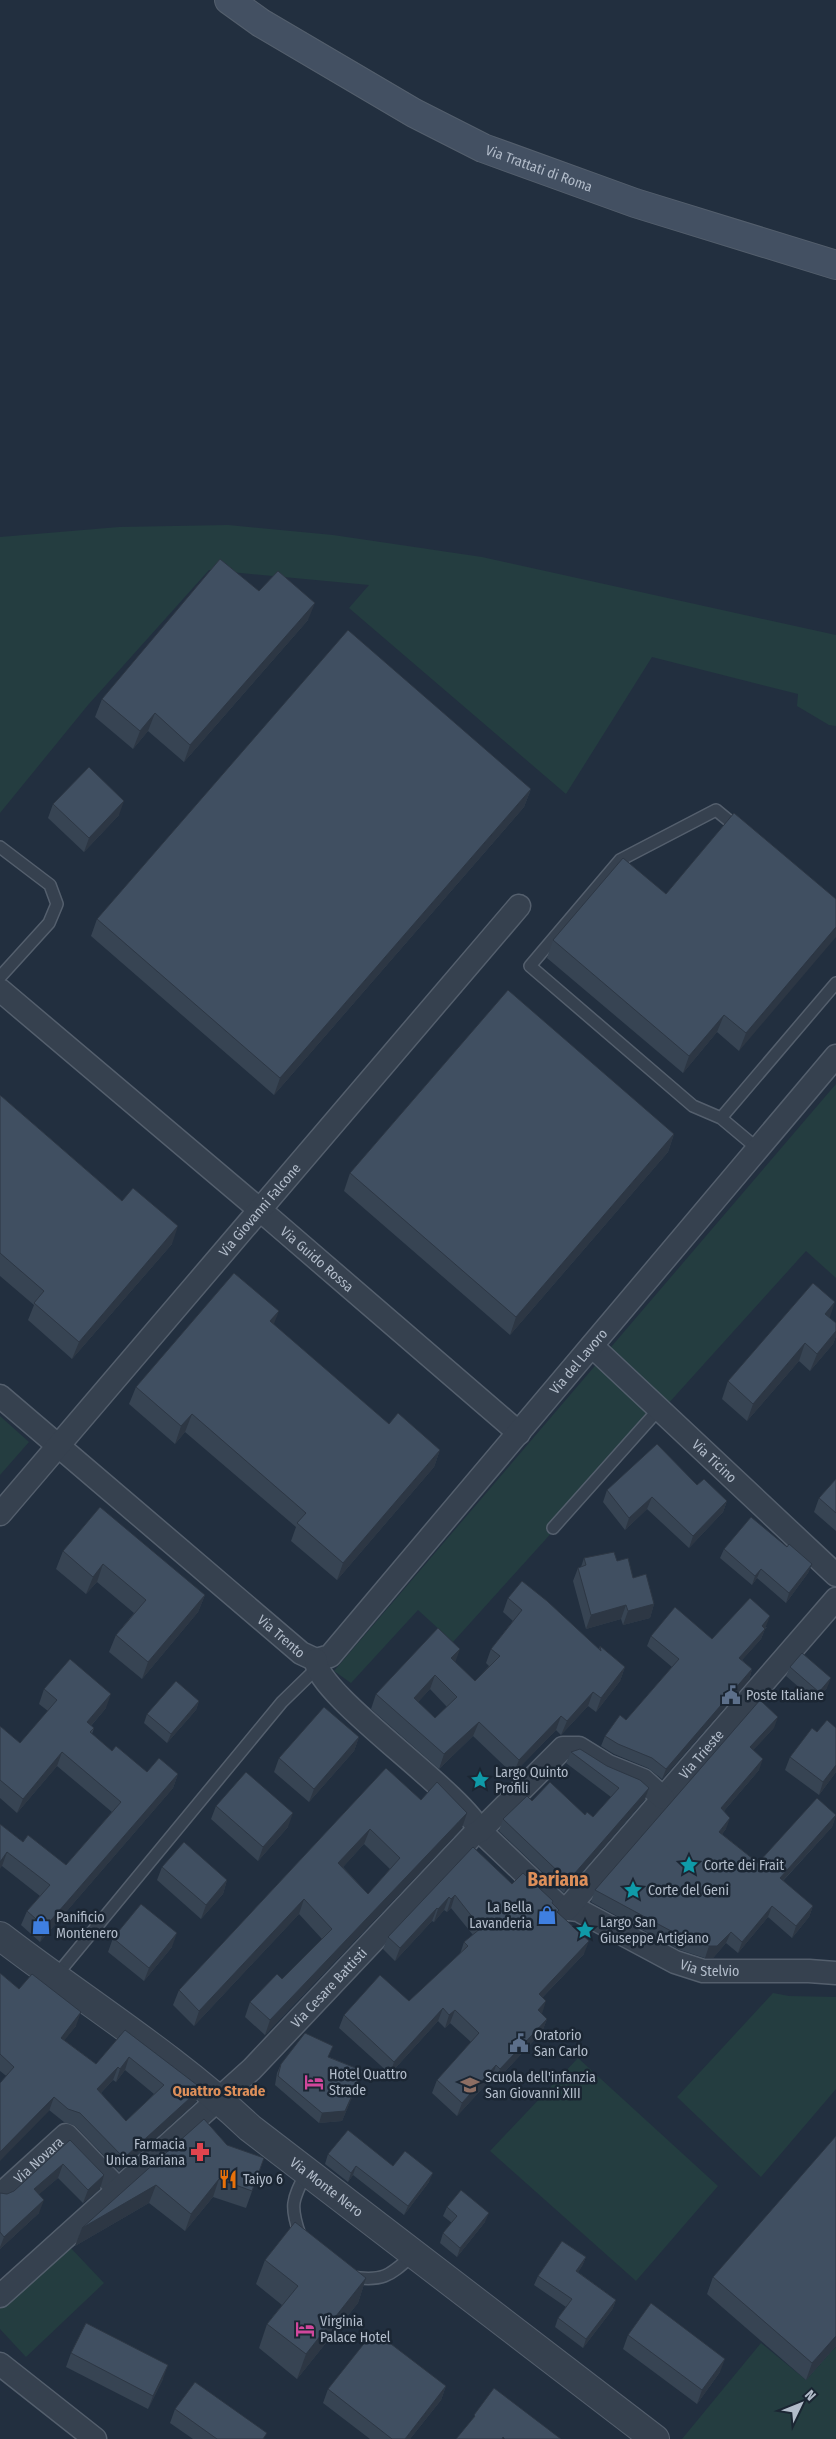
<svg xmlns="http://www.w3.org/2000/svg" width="836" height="2439" font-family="'Fira Sans Condensed',sans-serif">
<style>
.green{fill:#243d40}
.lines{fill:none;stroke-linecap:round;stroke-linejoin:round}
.service-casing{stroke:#545f6d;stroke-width:14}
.minor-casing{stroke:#545f6d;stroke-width:25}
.tertiary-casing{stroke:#545f6d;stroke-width:30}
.secondary-casing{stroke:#545f6d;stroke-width:30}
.service{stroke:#36414f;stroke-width:11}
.minor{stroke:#36414f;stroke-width:22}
.tertiary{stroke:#36414f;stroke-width:28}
.secondary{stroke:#435062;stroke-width:28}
.wall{fill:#374453;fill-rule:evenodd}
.shaded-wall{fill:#2d3744}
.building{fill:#404f61;stroke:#2d3744;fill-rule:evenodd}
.labels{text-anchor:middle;stroke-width:5;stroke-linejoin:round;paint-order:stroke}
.street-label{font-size:14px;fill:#b2bcca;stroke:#1b2633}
.poi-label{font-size:14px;fill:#b2bcca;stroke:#1b2633;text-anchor:start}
.neighbourhood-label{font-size:15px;font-weight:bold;fill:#dd8f5a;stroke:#1b2633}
.district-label{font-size:19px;font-weight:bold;fill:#dd8f5a;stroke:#1b2633}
</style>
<rect width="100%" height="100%" fill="#222f3f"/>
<path class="green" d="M228,525L333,535L482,557L836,635V726L829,725L797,706L798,694L652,657L566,794L349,608L369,585L209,570L88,705L0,813V537L119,527Z
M836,1084V1278L806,1251L453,1642L418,1610L351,1683L334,1671Z
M0,1416L29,1442L0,1475Z
M773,1993L789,1996L836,1997V2089L761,2177L677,2097Z
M578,2058L718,2186L636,2281L490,2151Z
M67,2244L104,2283L26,2357L0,2329V2307Z
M761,2343L806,2380L836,2346V2439H682Z"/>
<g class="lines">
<g class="service-casing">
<path id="service" d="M739,829L716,810L620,860L530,966L693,1106L721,1118L758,1149
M0,847L50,885L57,904L49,923L0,977
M721,1118L836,983
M553,1528L659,1409
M55,1977L282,1702L317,1668
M300,2235C289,2204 293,2199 307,2171
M351,2277C385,2282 390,2275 414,2254"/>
</g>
<g class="minor-casing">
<g id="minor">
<path id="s1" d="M0,990L273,1221L519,1433"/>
<path id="s2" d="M592,1346L836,1575"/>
<path id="s3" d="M0,1396L301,1653L316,1660"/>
<path id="s4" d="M0,1514L519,906"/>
<path id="s5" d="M316,1660L330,1656L836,1056"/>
<path id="s6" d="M316,1660C314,1693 460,1791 480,1831L561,1908L578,1910L675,1962L703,1971H809L836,1973"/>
<path id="s7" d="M567,1909L836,1599"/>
<path id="s8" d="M0,2195L66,2135L118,2189"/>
<path id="s9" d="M0,2296L252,2069L474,1834L480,1831L563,1748H579L608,1766L643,1780L663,1798"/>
<path d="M0,2364L95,2439"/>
</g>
</g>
<g class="tertiary-casing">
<g id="tertiary">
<path id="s10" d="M0,1936C83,2000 174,2056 250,2128L655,2439"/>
</g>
</g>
<g class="secondary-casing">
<g id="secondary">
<path id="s11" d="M229,0L261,23L414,113L483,148L635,203L836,265"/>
</g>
</g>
<use href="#service" class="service"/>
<use href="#minor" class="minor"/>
<use href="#tertiary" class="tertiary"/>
<use href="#secondary" class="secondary"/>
</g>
<path class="wall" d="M259,591L308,620L184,762L148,731L133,749L95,717L102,699Z
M531,789L524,807L274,1095L91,936L97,919Z
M53,804L119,815L84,852L48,818Z
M666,894L836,899L739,1051L717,1032L683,1073L547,958L553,940Z
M0,1095L172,1244L72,1359L28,1320L34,1305L0,1276Z
M674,1134L668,1152L510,1335L344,1191L350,1173Z
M830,1318L836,1323V1336L833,1344L810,1371L799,1361L747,1421L722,1399L728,1381Z
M274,1325L389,1424L440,1450L434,1467L337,1580L291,1541L296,1527L185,1432L175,1444L129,1404L136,1387Z
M836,1479V1531L814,1512L819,1498Z
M697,1485L727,1501L723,1512L689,1548L647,1509L625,1530L603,1502L607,1490Z
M787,1547L812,1564L808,1573L786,1603L757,1578L752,1585L720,1558L724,1549Z
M63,1551L205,1595L198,1612L142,1679L109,1652L116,1635L134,1613L97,1582L86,1594L56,1569Z
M584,1558L617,1561L633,1578L654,1604L650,1618L623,1625L621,1619L586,1629L573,1581L578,1568L581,1567Z
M508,1598L599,1649L600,1646L625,1667L620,1681L596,1712L588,1706L561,1735L556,1730L513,1774L473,1736L439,1769L371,1709L376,1694L455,1662L475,1681L489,1666L486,1663L491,1649L513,1621L503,1612ZM430,1689L447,1707L435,1718L418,1702Z
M767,1627L765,1629L761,1639L742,1660L752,1669L749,1680L662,1779L648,1768L614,1754L601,1746L605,1736L626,1720L672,1667L647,1646L651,1636L712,1639Z
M790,1667L827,1688L815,1701L786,1676Z
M44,1689L106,1708L91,1726L94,1728L92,1734L112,1751L147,1772L178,1774L173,1788L40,1942L21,1925L27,1911L40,1896L2,1866L0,1824L23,1842L66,1865L112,1812L57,1766L17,1813L0,1798V1726L20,1743L48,1711L39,1704Z
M199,1701L196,1710L167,1743L144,1723L147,1714Z
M774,1728L753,1750L759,1770L724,1811L726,1829L722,1834L758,1863L836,1815L832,1827L783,1881L813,1906L809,1917L792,1938L768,1917L738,1953L726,1943L713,1958H705L680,1950L591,1902L595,1890Z
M359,1737L354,1751L309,1802L274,1772L279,1758Z
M571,1752L607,1766L649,1788L645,1799L564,1893L499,1831L503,1819L532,1801L593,1817L611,1797L566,1763Z
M790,1757L836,1772L819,1795L785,1770Z
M386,1768L421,1800L462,1828L265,2035L245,2017L250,2002L282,1979L322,1939L299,1914L194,2026L173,2005L179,1990ZM364,1844L390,1869L368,1894L343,1867Z
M216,1806L288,1827L258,1861L211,1819Z
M473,1847L512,1884L553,1901L552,1903L559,1910L558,1912L584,1954L542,1998V2014L547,2019L542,2032L496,2081L492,2078L457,2116L432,2093L437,2080L471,2042L450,2023L445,2028L438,2021L390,2074L339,2028L344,2015L409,2001L460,1954L464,1942L473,1935L451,1908L447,1912L444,1910L434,1922L432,1921L395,1961L383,1949L388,1937Z
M162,1867L227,1880L223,1894L201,1919L157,1880Z
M113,1938L172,1947L144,1981L108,1952Z
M0,1973L19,1989L76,2026L64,2040L96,2064L125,2030L196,2102L119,2171L75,2126L64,2122L0,2071ZM125,2070L154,2094L126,2121L101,2093L113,2080L116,2082Z
M329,2057L363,2071L342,2121L319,2123L275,2085L277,2073L281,2064Z
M70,2140L100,2189L83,2203L58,2178L39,2194V2213L0,2249V2193L7,2194L14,2191Z
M227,2145L264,2158L246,2208L213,2197L185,2231L149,2203L75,2246L82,2228Z
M328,2154L393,2166L429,2182L404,2215L353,2175L348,2182L325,2164Z
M447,2207L485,2222L457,2257L440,2243L443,2233L452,2223L443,2216Z
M586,2257L582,2266L578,2272L616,2300L612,2310L583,2348L555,2327L558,2318L566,2307L534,2285L538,2276Z
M265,2260L366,2278L358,2303L297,2379L259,2348L267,2324L282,2305L256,2284Z
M713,2277L836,2346L806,2380L707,2294Z
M628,2335L720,2372L697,2404L623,2349Z
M71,2353L163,2379L148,2409L66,2367Z
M446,2386L441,2400L410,2439H370L323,2403L328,2389Z
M175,2409L265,2439H193L170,2423Z"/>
<path class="shaded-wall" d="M315,603L308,620L184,762L190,745Z
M155,713L148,731L133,749L140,731Z
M531,789L524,807L274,1095L280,1078Z
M124,801L119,815L84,852L89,838Z
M836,927V937L739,1051L746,1033Z
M724,1015L717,1032L683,1073L689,1056Z
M674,1134L668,1152L510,1335L516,1317Z
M178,1226L172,1244L72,1359L79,1342Z
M835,1302L829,1320L825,1314Z
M279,1311L272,1329L270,1321Z
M836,1331V1336L833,1344L810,1371L817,1354Z
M805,1343L799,1361L747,1421L753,1404Z
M192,1414L185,1432L175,1444L181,1426Z
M440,1450L434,1467L337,1580L343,1563Z
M652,1497L647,1509L625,1530L629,1518Z
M727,1501L723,1512L689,1548L693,1536Z
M103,1564L97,1582L86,1594L93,1577Z
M812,1564L808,1573L786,1603L789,1593Z
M761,1569L757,1578L752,1585L755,1576Z
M205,1595L198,1612L142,1679L148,1662Z
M654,1604L650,1618L623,1625L628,1611Z
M626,1605L621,1619L586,1629L591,1615Z
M770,1616L761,1639L735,1668L739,1658L762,1626Z
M460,1649L455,1663L451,1658Z
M625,1667L620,1681L596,1712L601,1698Z
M752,1669L749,1680L662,1779L666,1769Z
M435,1675L430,1689L409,1712L414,1698Z
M831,1678L827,1688L815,1701L819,1692Z
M593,1692L588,1706L561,1735L567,1721Z
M111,1694L106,1708L82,1736L87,1722Z
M199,1701L196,1710L167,1743L171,1734Z
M561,1716L556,1730L513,1774L519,1760Z
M778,1717L774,1728L745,1759L750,1747Z
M479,1722L473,1736L439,1769L444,1754Z
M359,1737L354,1751L309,1802L314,1789Z
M62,1752L57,1766L17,1813L23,1799Z
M763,1759L759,1770L717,1819L721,1808Z
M836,1765V1772L819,1795L823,1782Z
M178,1774L173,1788L40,1942L45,1927Z
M649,1788L645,1799L564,1893L568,1881Z
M293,1813L288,1827L258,1861L263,1847Z
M467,1813L462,1828L265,2035L270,2020Z
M836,1815L832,1827L775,1889L780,1878Z
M730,1818L726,1829L714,1843L719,1832Z
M370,1829L364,1844L333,1878L338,1863Z
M7,1852L2,1866L0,1869V1862Z
M227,1880L223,1894L201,1919L206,1905Z
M455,1895L451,1908L447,1912L451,1899Z
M449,1897L444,1910L434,1922L438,1909Z
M304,1899L299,1914L194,2026L199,2011Z
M772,1906L768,1917L738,1953L742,1942Z
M813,1906L809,1917L792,1938L796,1926Z
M437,1908L432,1921L395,1961L400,1948Z
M731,1932L726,1943L713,1958H705L709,1946Z
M177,1933L172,1947L144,1981L149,1968Z
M589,1941L584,1954L534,2006L539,1994Z
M546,2001L542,2014L538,2010Z
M443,2008L438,2021L390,2074L394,2062Z
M455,2010L450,2023L445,2028L449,2015Z
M81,2012L76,2026L56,2051L61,2038Z
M547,2019L542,2032L496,2081L500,2069Z
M129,2057L125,2070L116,2082L120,2069Z
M496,2065L492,2078L457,2116L462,2103Z
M118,2067L113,2080L92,2102L97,2089Z
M363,2071L342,2121L319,2123L322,2113Z
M201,2088L196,2102L119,2171L124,2158Z
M54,2097L49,2111L0,2161V2152Z
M63,2164L58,2178L29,2203L34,2189Z
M356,2166L353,2175L348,2182L351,2173Z
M433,2173L429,2182L404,2215L408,2206Z
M104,2175L100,2189L83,2203L88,2190Z
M219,2179L213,2197L185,2231L191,2214Z
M156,2185L149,2203L75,2246L82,2228Z
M44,2200L39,2213L0,2249V2247L4,2237Z
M489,2213L485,2222L457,2257L460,2248Z
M586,2257L582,2266L573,2280L576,2271Z
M366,2278L358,2303L297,2379L306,2354Z
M616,2300L612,2310L583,2348L586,2339Z
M836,2336V2346L806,2380L812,2363Z
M725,2359L720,2372L697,2404L702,2390Z
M168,2365L163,2379L148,2409L153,2396Z
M446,2386L441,2400L410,2439H405Z"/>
<path class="building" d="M220,559L259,591L278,571L315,603L190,745L155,713L140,731L102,699Z
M348,630L531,789L280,1078L97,919Z
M89,767L124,801L89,838L53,804Z
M734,813L836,899V927L746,1033L724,1015L689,1056L553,940L623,858L666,894Z
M508,990L674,1134L516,1317L350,1173Z
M0,1095L122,1201L133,1188L178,1226L79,1342L34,1303L44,1291L0,1253Z
M234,1273L279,1311L270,1321L389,1424L398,1413L440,1450L343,1563L297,1523L306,1513L192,1414L181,1426L136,1387Z
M813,1283L835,1302L825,1314L836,1323V1331L817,1354L805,1343L753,1404L728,1381Z
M657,1444L697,1485L704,1479L727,1501L693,1536L652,1497L629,1518L607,1490Z
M836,1479V1513L819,1498Z
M100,1507L205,1595L148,1662L116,1635L146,1600L103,1564L93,1577L63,1551Z
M751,1517L787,1547L789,1544L812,1564L789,1593L761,1569L755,1576L724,1549Z
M614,1552L617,1561L628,1558L633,1578L646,1574L654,1604L628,1611L626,1605L591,1615L578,1568L586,1565L584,1558Z
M522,1581L547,1601L601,1651L600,1646L625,1667L601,1698L593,1692L567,1721L561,1716L519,1760L479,1722L444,1754L376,1694L438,1628L460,1649L451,1658L475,1681L500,1656L491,1649L522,1610L508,1598ZM435,1675L457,1697L435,1718L414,1698Z
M750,1598L770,1616L762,1626L765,1629L739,1658L752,1669L666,1769L652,1758L618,1744L605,1736L620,1715L626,1720L679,1659L651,1636L675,1607L712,1639Z
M802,1653L831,1678L819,1692L790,1667Z
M70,1659L111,1694L87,1722L94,1728L90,1732L112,1751L116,1746L147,1772L159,1758L178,1774L45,1927L27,1911L50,1885L7,1852L0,1862V1824L23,1842L28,1835L66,1865L121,1802L62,1752L23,1799L0,1780V1726L20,1743L57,1700L44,1689Z
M176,1681L199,1701L171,1734L147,1714Z
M760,1700L778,1717L750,1747L763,1759L721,1808L730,1818L719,1832L758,1863L817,1798L836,1815L780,1878L813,1906L796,1926L772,1906L742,1942L731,1932L717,1946H709L684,1938L595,1890Z
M324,1707L359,1737L314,1789L279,1758Z
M827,1720L836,1728V1765L823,1782L790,1757L812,1728L817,1732Z
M580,1749L607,1766L640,1780L649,1788L568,1881L503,1819L527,1796L532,1801L550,1782L585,1815L587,1812L593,1817L619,1788L571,1752Z
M386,1768L421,1800L437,1782L467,1813L270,2020L250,2002L277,1974L282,1979L332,1929L304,1899L199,2011L179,1990ZM370,1829L400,1858L368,1894L338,1863Z
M246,1772L293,1813L263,1847L216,1806Z
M184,1842L227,1880L206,1905L162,1867Z
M473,1847L512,1884L523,1873L553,1901L552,1903L559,1910L557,1912L589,1941L539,1994L546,2001L538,2010L547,2019L500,2069L496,2065L462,2103L437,2080L479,2033L455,2010L449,2015L443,2008L394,2062L344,2015L380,1975L409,2001L468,1946L464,1942L481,1928L455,1895L451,1899L449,1897L438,1909L437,1908L400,1948L388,1937Z
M141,1904L177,1933L149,1968L113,1938Z
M0,1973L19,1989L32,1974L81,2012L61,2038L96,2064L125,2030L201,2088L124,2158L80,2113L68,2109L54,2097L0,2152V2083L14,2067L0,2054ZM129,2057L164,2085L126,2121L97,2089L118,2067L120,2069Z
M305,2033L333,2046L328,2057L363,2071L345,2111L322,2113L278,2076L281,2064Z
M204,2119L227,2145L264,2158L252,2191L219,2179L191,2214L156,2185L82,2228Z
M348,2130L393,2166L405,2151L433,2173L408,2206L356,2166L351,2173L328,2154Z
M836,2136V2336L812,2363L713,2277Z
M70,2140L104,2175L88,2190L63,2164L34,2189L44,2200L4,2237L0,2232V2193L7,2194L14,2191Z
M461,2190L489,2213L460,2248L443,2233L457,2216L447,2207Z
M295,2222L366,2278L306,2354L267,2324L298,2286L265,2260Z
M562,2241L586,2257L576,2271L616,2300L586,2339L558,2318L572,2299L538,2276Z
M651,2303L725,2359L702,2390L628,2335Z
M86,2323L168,2365L153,2396L71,2353Z
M374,2331L446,2386L405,2439H392L328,2389Z
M195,2382L267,2433L263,2439H217L175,2409Z
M494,2388L561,2439H505L503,2437L502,2439H456L475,2416L474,2415Z"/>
<defs>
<g id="civic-bare" transform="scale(1.5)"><path d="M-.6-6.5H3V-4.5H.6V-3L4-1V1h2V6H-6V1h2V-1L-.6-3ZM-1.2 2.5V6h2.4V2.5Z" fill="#5c6f8a" stroke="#1b2633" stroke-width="2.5" paint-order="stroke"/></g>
<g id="sight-bare" transform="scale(1.5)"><path d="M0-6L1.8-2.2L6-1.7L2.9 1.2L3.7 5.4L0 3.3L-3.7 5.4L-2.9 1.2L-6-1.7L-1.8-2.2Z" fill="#0f9aa8" stroke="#1b2633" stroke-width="2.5" paint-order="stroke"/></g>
<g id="shop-bare" transform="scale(1.5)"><path d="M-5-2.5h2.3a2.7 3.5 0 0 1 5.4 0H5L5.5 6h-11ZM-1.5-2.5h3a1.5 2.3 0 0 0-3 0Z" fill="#3f7fe0" stroke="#1b2633" stroke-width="2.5" paint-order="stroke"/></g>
<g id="hotel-bare" transform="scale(1.5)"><path d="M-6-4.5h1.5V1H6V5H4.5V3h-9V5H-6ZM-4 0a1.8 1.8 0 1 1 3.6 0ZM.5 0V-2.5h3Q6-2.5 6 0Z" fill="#d1479c" stroke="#1b2633" stroke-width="2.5" paint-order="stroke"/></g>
<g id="school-bare" transform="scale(1.5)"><path d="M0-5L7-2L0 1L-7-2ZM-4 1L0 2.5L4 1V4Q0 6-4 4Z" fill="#8d6e63" stroke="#1b2633" stroke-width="2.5" paint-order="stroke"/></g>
<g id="pharmacy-bare" transform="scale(1.5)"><path d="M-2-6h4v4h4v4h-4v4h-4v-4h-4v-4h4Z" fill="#e0444e" stroke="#1b2633" stroke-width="2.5" paint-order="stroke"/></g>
<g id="restaurant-bare" transform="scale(1.5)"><path d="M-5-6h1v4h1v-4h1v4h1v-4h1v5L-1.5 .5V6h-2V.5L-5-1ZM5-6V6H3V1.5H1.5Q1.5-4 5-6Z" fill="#e8710a" stroke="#1b2633" stroke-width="2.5" paint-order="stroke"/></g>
</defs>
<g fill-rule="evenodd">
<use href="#civic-bare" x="731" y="1695"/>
<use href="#sight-bare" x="480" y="1780"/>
<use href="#sight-bare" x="689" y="1865"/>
<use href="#sight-bare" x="633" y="1890"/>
<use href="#shop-bare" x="547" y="1915"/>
<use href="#shop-bare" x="41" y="1925"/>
<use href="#sight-bare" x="585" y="1930"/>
<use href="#civic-bare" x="519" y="2043"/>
<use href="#hotel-bare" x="314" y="2082"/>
<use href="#school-bare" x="470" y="2085"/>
<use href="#pharmacy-bare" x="200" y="2152"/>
<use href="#restaurant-bare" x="228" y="2179"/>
<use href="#hotel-bare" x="305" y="2329"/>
</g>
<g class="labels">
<g class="street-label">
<text dy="5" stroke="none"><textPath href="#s11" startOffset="354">Via Trattati di Roma</textPath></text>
<text dy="5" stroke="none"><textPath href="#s4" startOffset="400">Via Giovanni Falcone</textPath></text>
<text dy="5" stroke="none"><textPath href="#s1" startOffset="416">Via Guido Rossa</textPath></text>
<text dy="5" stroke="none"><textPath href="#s5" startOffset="400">Via del Lavoro</textPath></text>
<text dy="5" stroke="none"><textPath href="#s2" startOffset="168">Via Ticino</textPath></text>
<text dy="5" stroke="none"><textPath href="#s3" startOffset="370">Via Trento</textPath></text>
<text dy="5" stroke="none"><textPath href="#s7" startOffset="205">Via Trieste</textPath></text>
<text dy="5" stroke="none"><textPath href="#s6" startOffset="514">Via Stelvio</textPath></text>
<text dy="5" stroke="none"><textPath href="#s9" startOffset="451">Via Cesare Battisti</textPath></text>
<text dy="5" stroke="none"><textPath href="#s8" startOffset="52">Via Novara</textPath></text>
<text dy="5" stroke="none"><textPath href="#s10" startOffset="412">Via Monte Nero</textPath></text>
</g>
<g class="poi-label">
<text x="746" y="1700">Poste Italiane</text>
<text x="495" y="1777">Largo Quinto<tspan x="495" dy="16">Profili</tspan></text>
<text x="704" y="1870">Corte dei Frait</text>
<text x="648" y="1895">Corte del Geni</text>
<text x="532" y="1912" text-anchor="end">La Bella<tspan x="532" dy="16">Lavanderia</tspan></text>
<text x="56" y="1922">Panificio<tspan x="56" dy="16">Montenero</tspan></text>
<text x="600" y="1927">Largo San<tspan x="600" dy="16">Giuseppe Artigiano</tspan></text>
<text x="534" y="2040">Oratorio<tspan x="534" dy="16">San Carlo</tspan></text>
<text x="329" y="2079">Hotel Quattro<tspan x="329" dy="16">Strade</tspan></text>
<text x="485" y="2082">Scuola dell'infanzia<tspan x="485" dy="16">San Giovanni XIII</tspan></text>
<text x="185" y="2149" text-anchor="end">Farmacia<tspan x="185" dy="16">Unica Bariana</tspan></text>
<text x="243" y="2184">Taiyo 6</text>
<text x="320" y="2326">Virginia<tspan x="320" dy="16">Palace Hotel</tspan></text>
</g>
<g class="neighbourhood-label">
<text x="219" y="2096">Quattro Strade</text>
</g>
<g class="district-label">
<text x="558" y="1886">Bariana</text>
</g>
</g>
<g transform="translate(801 2404) rotate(47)" stroke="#1b2633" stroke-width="4" paint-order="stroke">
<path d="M0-4L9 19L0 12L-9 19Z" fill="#b2bcca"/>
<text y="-8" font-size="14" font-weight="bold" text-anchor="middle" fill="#b2bcca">N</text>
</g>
</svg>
